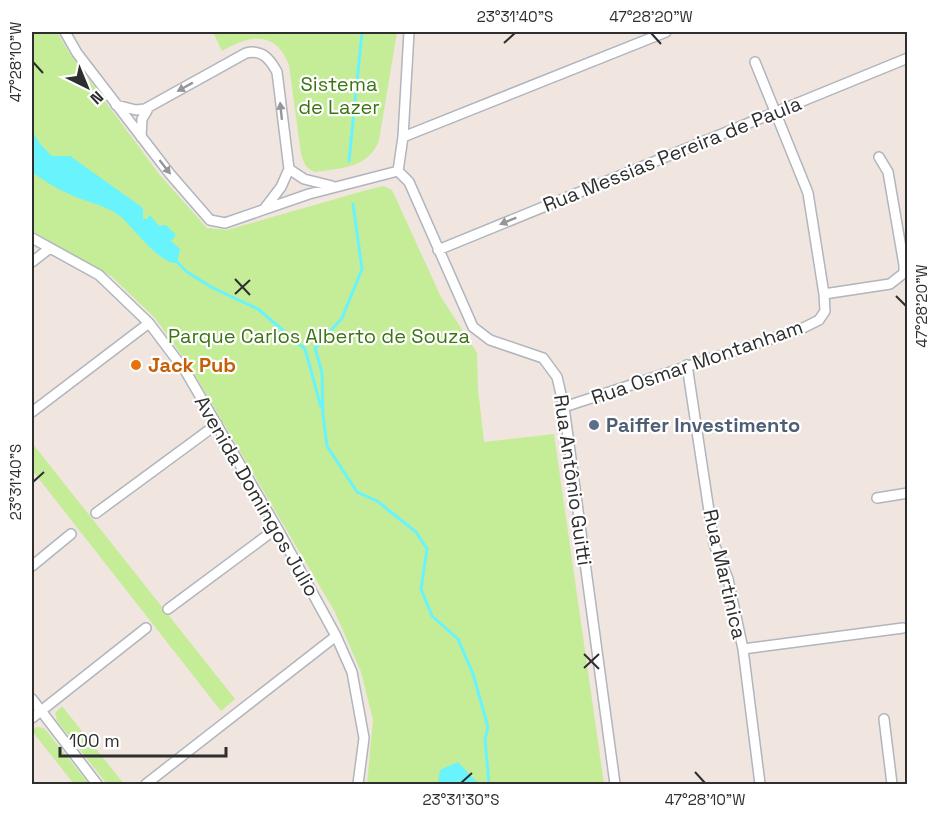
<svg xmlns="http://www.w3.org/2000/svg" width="939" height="816" font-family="'Space Grotesk',sans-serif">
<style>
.green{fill:#c5ec97}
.water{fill:#69f3fc}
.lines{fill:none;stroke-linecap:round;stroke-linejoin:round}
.stream{stroke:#69f3fc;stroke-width:3}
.street-casing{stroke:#afb6be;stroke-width:12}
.street{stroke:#fff;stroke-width:9}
.oneway{fill:#969696}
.ticks{fill:none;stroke:#2e2e2e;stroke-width:2}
.food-dot{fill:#e8710a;stroke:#fff;stroke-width:2}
.service-dot{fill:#5c6f8a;stroke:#fff;stroke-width:2}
.labels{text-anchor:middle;stroke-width:4.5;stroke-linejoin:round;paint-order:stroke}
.park-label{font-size:20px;fill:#3c7513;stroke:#fff}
.street-label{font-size:20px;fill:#2e2e2e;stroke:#fff}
.food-label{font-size:20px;font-weight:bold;fill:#c56008;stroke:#fff;text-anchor:start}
.service-label{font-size:20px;font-weight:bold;fill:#4e5e75;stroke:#fff;text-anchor:start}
.neatline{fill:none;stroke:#2e2e2e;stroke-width:2}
.ticks-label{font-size:15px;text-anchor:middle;fill:#2e2e2e}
</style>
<rect width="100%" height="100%" fill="#f0e5df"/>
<path class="green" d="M32,32H57L70,54L159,174L207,228L227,230L367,190L383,186L392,190L441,297L477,353L478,389L484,442L554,434L604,784H367L373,720L361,672L335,612L191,368L155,318L111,276L32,231Z
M213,32H397L379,140C369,168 342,168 315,172C305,168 304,163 301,154L289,65C276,30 249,35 222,51Z
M32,443L235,699L221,711L32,470Z
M62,706L124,784H107L57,721L55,713Z
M36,727L44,728L89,784H74L32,731Z"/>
<path class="water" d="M32,134L35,135L40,144L52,156H70L143,208V219H147L150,215L159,226L166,225L176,235L171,241L180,249L177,263C160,265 133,227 120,216C108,207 95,204 81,199C65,193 46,183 32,172Z
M458,762L476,781L479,784H438L440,770Z"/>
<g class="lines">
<path class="stream" d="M349,161L362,32
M353,204L362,269L342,318L315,348L322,373L323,415L327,446L357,492L377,501L416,532L427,549L421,589L432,616L458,639L473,674L488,727L485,739L489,784
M176,261L187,272L213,288L258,309L305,349L321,407"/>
<g class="street-casing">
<path id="street" d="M65,32L77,53L170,174L210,220L225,223L309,194L398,171
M116,105L136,110L145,109L246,53C262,49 270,59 277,72L289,169L281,187L265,208
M141,137L142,119L149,107
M403,137L666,32
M289,169L304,179L332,186
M398,171L409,182L473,327L490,340L543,358L557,377L564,407L615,784
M398,171L403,137L409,32
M32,238L99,275L149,323L186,372L277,528L336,636L352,672L364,738L358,784
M438,250L908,58
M32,262L50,248
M824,294L890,284L904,273V265L888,172L879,157
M687,365L714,544L728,579L743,649L760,784
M564,407L801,329L819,320L825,311L824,294L808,193L755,62
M32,412L149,323
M877,498L908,493
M96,513L217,424
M32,566L71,534
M168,609L277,528
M743,649L903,628
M32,699L97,784
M32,718L146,628
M884,719L892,784
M146,784L336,636"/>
</g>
<use href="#street" class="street"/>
</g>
<defs><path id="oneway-solid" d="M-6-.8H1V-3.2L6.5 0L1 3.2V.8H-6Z" transform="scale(1.5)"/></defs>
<g class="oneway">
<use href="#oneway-solid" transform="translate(185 87) rotate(151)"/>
<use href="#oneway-solid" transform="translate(281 111) rotate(-96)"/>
<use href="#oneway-solid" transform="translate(165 167) rotate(52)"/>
<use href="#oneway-solid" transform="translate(508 221) rotate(158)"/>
</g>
<path class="ticks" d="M651,33L661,44M504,43L515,33M33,62L43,73M235,279L250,295M235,294L250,280M896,296L906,306M33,482L44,472M584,654L599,669M584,668L599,654M695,772L705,783M461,783L472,773"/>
<circle class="food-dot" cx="136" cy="365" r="6"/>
<circle class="service-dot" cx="594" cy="425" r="6"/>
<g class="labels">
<g class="park-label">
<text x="339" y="91">Sistema<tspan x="339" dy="23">de Lazer</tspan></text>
<text x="319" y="343">Parque Carlos Alberto de Souza</text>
</g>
<g class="street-label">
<text transform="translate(672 154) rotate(-22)" y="7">Rua Messias Pereira de Paula</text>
<text transform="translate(697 362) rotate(-19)" y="7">Rua Osmar Montanham</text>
<text transform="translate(573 480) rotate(82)" y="7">Rua Antônio Guitti</text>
<text transform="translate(257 496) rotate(60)" y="7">Avenida Domingos Julio</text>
<text transform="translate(725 574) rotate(77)" y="7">Rua Martinica</text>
</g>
<g class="food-label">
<text x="148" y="372">Jack Pub</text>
</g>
<g class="service-label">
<text x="606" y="432">Paiffer Investimento</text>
</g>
</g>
<rect width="939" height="816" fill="none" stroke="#ffffff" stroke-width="66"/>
<g transform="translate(87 87) rotate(137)" stroke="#ffffff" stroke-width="4.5" paint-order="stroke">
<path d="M0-4.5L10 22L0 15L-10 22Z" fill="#2e2e2e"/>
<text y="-9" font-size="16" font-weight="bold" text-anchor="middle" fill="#2e2e2e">N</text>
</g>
<path d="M60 747v9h166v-9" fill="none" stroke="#2e2e2e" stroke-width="3"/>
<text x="69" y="747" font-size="18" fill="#2e2e2e" stroke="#ffffff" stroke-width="4.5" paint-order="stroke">100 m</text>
<rect x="33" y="33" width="873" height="750" class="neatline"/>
<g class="ticks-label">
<text x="515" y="22">23°31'40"S</text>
<text x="651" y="22">47°28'20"W</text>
<text transform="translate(16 62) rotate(-90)" y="5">47°28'10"W</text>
<text transform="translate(922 306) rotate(-90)" y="5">47°28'20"W</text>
<text transform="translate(16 482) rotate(-90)" y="5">23°31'40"S</text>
<text x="461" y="805">23°31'30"S</text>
<text x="705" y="805">47°28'10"W</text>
</g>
</svg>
